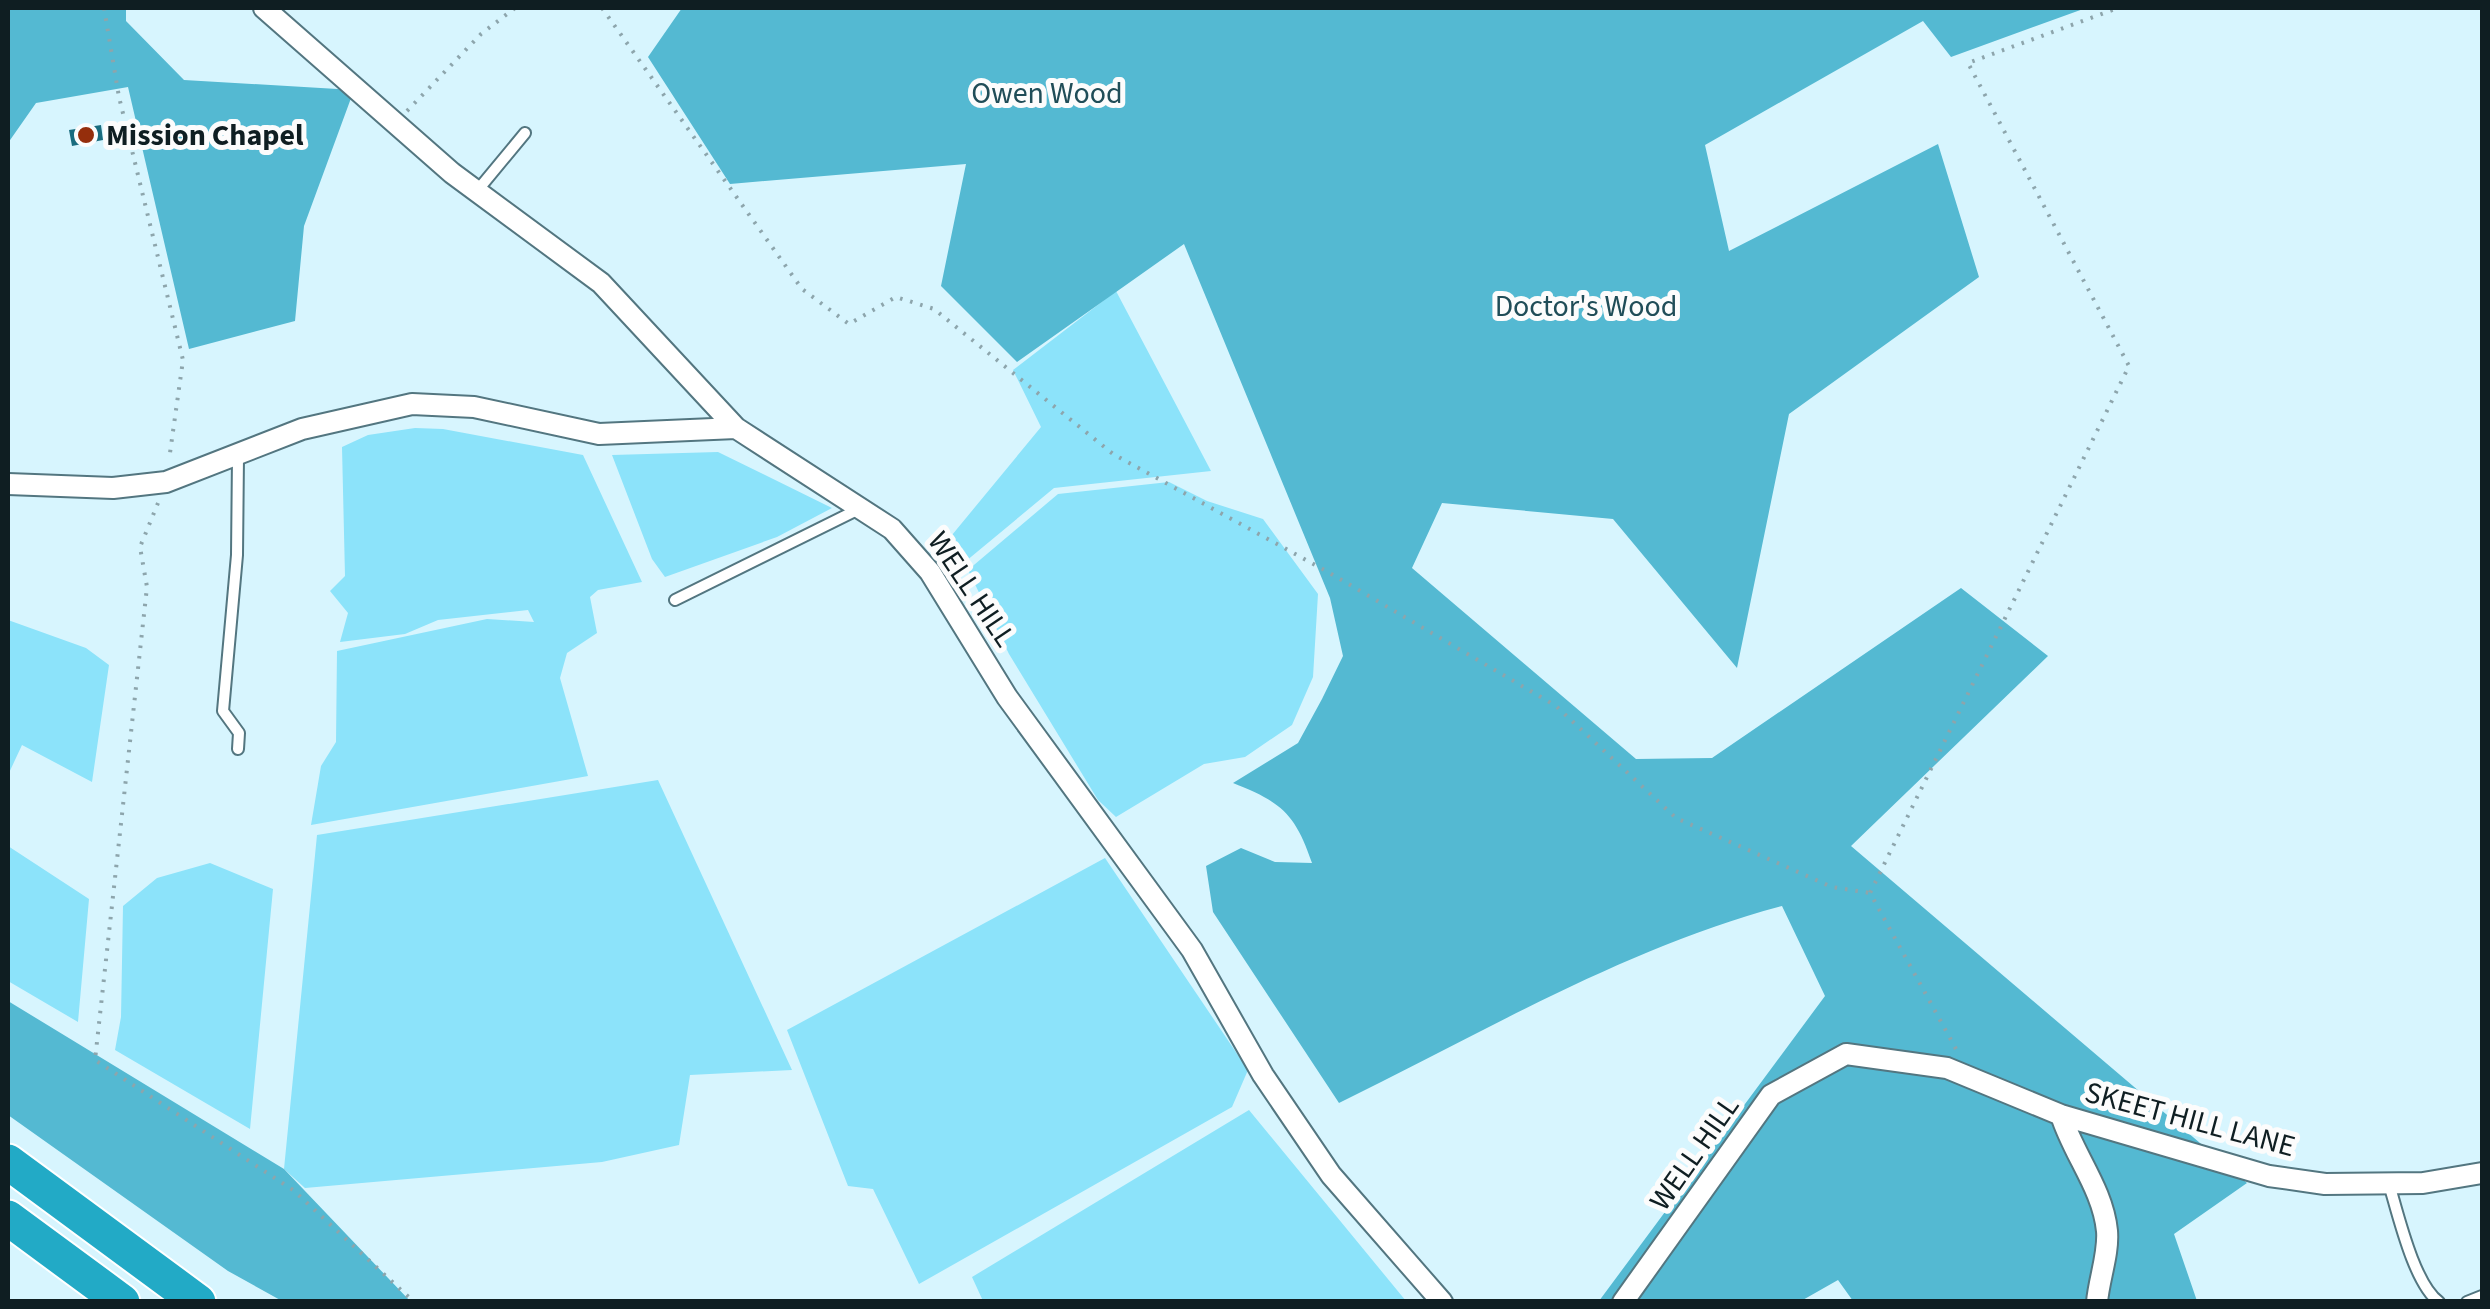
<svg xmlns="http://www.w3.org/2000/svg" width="2490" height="1309" font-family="'Source Sans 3',sans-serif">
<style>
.green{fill:#8ce3fa}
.forest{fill:#54b9d2}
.building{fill:#196c7f}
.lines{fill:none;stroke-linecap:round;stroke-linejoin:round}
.service-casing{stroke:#537680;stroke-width:14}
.minor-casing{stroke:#537680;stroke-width:24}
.motorway-casing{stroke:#fff;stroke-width:39}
.path{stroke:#8da5ac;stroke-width:4;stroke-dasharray:2.5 8;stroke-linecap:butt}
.service{stroke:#fff;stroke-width:10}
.minor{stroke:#fff;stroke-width:20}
.motorway{stroke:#22aac6;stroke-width:35}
.poi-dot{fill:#952e0c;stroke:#fcfcfc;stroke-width:4}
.labels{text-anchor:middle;stroke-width:10;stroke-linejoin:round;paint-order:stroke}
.park-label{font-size:30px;fill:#204d58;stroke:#fcfcfc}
.poi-label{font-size:30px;font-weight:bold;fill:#0f1e22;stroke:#fcfcfc;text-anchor:start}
.street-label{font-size:30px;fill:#0f1e22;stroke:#fcfcfc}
</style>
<rect width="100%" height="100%" fill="#d7f5fe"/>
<path class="green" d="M1116,291L1211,471L1054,488L954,571L938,552L1041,427L1013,370Z
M415,428L443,429L583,455L642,582L598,590L590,597L597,633L567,653L560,678L588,776L311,825L321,766L336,742L337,651L487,619L534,622L528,610L438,620L405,634L340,642L348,613L330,591L345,576L342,447L368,435Z
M718,452L832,508L777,537L665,577L652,559L612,455Z
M1169,482L1207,501L1263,519L1318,594L1313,677L1292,725L1245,757L1204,764L1116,817L1098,800L1009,654L968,570L1058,494Z
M8,620L86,648L109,665L92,782L22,745L8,775Z
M658,780L792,1070L690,1075L679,1145L602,1162L305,1188L284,1169L317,835Z
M8,846L89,899L78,1022L8,981Z
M1105,858L1248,1070L1232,1107L919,1284L873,1189L848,1186L787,1030Z
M210,863L273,889L250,1129L115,1050L121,1017L123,906L157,878Z
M1249,1110L1406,1301H983L972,1277Z"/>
<path class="forest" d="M8,8H126V21L184,80L354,90L304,226L295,321L189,349L128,87L36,103L8,143Z
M682,8H2086L1951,57L1923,21L1705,145L1729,251L1938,144L1979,277L1789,414L1737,668L1613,519L1442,503L1412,568L1636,759L1712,758L1961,588L2048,656L1851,846L2247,1183L2174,1234L2197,1301H1853L1838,1280L1801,1301H1599L1825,996L1782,906C1627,947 1482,1033 1339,1103L1213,912L1206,866L1241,848L1275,862L1312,863C1295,813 1281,802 1233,783L1298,743L1322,699L1343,656L1330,598L1184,244L1017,362L941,286L966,164L730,184L648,57Z
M8,1001L284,1169L410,1301H282L228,1271L8,1115Z"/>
<path class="building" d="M101,125L103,140L72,146L69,130Z"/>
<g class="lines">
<g class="service-casing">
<path id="service" d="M477,191L525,133
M238,457L237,555L223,711L239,733L238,749
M675,600L861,508
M2389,1184C2398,1214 2414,1284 2439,1302
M2467,1302L2482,1296"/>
</g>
<g class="minor-casing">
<path id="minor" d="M264,8L452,173L601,283L736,428L892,529L930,572L1007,697L1192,950L1263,1075L1331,1175L1442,1302
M8,484L113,488L166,482L302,429L412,404L474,407L599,434L736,428
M2061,1115C2073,1154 2103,1189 2107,1231C2109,1253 2099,1279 2097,1302
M1623,1302L1771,1095L1846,1054L1947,1068L2061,1115L2269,1176L2325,1184L2423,1183L2482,1173"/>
</g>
<g class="motorway-casing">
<path id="motorway" d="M8,1162L198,1302
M8,1218L122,1302"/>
</g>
<path class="path" d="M104,8L119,97L183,360L169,460
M602,8L802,289L849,324L896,297L934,309L1113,454L1328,572L1556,706L1676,818L1832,887L1870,893
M407,111L481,34L515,8
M158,503L140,547L147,587L95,1060L293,1190L414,1302
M1956,1049L1870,893L2129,366L1968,63L2118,8"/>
<use href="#service" class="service"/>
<use href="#minor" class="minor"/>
<use href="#motorway" class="motorway"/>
</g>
<circle class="poi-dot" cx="86" cy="135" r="10"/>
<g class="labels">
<g class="park-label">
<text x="1047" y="103">Owen Wood</text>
<text x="1586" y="316">Doctor's Wood</text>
</g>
<g class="poi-label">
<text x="106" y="145">Mission Chapel</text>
</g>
<g class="street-label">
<text transform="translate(972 589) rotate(56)" y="10">WELL HILL</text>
<text transform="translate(2190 1119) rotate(15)" y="10">SKEET HILL LANE</text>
<text transform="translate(1694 1153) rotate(-55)" y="10">WELL HILL</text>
</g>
</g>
<rect width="2490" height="1309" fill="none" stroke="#0f1e22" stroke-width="20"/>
</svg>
